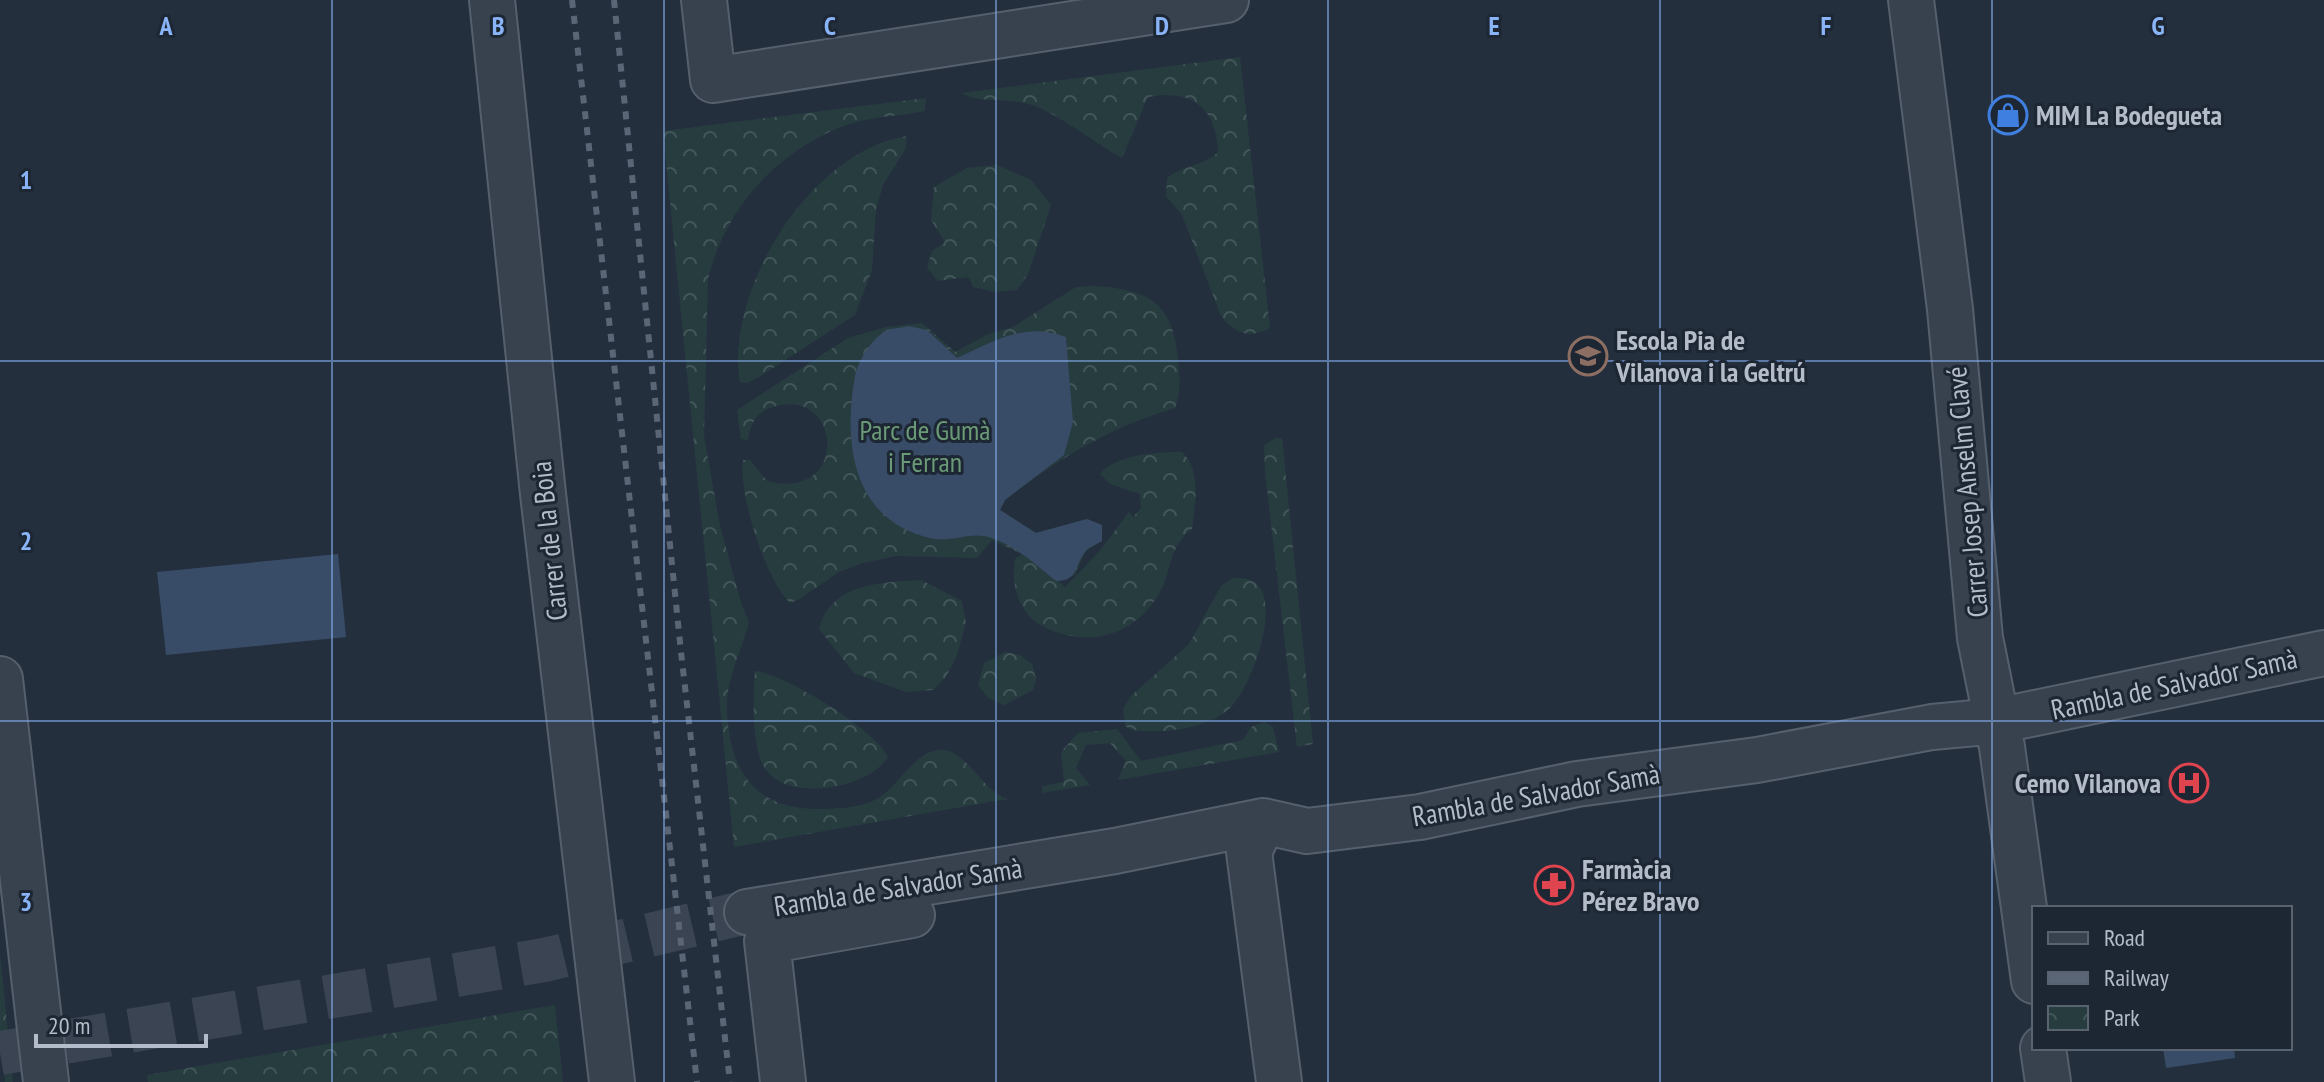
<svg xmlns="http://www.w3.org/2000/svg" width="2324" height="1082" font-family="'PT Sans Narrow',sans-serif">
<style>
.park{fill:url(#park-crowns)}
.water{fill:#394c67}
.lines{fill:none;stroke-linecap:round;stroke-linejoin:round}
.street-tunnel{stroke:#3a4453;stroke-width:44;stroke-dasharray:44 22;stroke-linecap:butt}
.street-casing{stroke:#565f6c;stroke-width:48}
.street{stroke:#38414e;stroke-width:44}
.rail{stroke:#5a6575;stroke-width:6;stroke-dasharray:8 8;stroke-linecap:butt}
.grid{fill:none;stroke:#8ab4f8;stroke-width:2;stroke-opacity:0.55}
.labels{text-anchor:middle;stroke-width:6;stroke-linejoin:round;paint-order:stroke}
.poi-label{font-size:28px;font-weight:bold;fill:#b4bcc9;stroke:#1d2633;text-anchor:start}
.park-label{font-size:28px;fill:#6b9a76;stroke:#1d2633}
.street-label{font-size:28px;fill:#b4bcc9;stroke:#1d2633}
.grid-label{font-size:26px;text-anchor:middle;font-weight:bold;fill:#8ab4f8;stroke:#1d2633;stroke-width:6;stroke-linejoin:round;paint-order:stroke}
</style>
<defs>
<pattern id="park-crowns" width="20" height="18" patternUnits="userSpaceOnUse" patternTransform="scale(2)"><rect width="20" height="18" fill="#263c3f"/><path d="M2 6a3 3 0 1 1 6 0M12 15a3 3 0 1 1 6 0" fill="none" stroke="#435659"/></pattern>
</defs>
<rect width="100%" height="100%" fill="#242f3e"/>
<path class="park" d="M1240,57L1270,328C1250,339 1235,334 1221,316L1182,215L1166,196L1167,178C1184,165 1205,165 1218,152C1217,108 1191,88 1148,97L1122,158C1093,142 1065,118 1035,106C1010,96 983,105 961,93Z
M926,98L925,111C901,116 876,116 852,123C782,146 724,207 708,280L704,436L720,526L742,606L749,622C742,650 725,681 727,711C730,772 755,809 818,809C834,809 858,808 873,801C897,791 913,751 940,750C966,748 981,790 1007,799L734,847L663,131Z
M907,136L906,148L883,185L876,209L872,270L855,315L759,377L747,383L740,382C724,290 812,150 907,136Z
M997,165L1031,180L1051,205L1028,274L1017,290L994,292L973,287L969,277L937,281L927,267L932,251L945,242L931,220L934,187L967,168Z
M1093,286C1146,289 1173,301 1178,358C1179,376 1182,391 1175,408C1108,428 1060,458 1005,500L1000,510L1036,533L1087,519L1102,525V541L1086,550L1075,575L1058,581L1065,587L1098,553L1129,512L1133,517L1141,508L1140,494L1110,484L1100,474C1116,454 1158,452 1182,452C1202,471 1195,504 1192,529C1169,546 1172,569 1160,592C1144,622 1111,641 1079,637C1062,635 1041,629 1029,616C1015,598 1012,582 1015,559L1022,554L992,540L977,558L896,556L863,563L839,572L798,600L790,603C766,581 738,493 743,460H750L767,481C850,503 843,385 773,407C755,413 751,423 748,440L741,439L737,410L848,338L886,327L922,323L955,352L988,334L1013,327L1076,287Z
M1275,438H1282L1313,744L1297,747L1265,472L1264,445Z
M1233,578C1243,578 1254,578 1260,588C1278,613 1250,689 1230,708C1214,723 1182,731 1160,731C1148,731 1135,733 1125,726L1123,709L1131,696L1189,644L1221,586Z
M921,580L962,601L966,623L956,658L946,677L933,690L906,692L854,673L819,629C832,582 880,583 921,580Z
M1005,652L1020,655L1032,664L1036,679L1033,690L1004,705L988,698L978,685L984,663Z
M755,671C784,673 877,731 888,757C869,788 790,803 766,770C751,750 753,696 755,671Z
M1264,722L1273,727L1279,752L1118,780L1126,761L1110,743L1086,745L1076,768L1090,785L1042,793V786L1064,782L1061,752L1078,733L1117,729L1141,761L1243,740L1251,727Z
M0,954L13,1082H5L0,1032Z
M555,1005L563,1082H148L147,1075Z"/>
<path class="water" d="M908,326L927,330L957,358C994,341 1026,321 1066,337L1073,422L1064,455L1005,500L1000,510L1036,533L1087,519L1102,525V541C1097,544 1089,547 1086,551C1074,565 1079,581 1056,581C1035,564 1012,542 984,536C968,533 947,543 930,538C852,520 843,443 855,376C858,361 871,340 885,331C890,328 902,328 908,326Z
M338,554L346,637L166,655L157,572Z
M2163,1048H2234L2235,1058L2166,1068Z"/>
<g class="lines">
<path class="street-tunnel" d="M0,1053L544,960L747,912"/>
<g class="street-casing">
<path id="street" d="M492,0L543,494L612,1082
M704,0L713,80L1226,0
M1911,0L1950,309L1980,638L2002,747L2034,981
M0,679L46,1082
M1263,821L1249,852L1279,1082
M747,912L1115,851L1263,821L1307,831L1420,817L1577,784L1757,760L1932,727L1997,721L2324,653
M2043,1048L2048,1082
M783,1082L767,941L912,915"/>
</g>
<use href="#street" class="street"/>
<path class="rail" d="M572,0L697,1082
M614,0L681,652L730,1082"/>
</g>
<path class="grid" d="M332,0V1082M664,0V1082M996,0V1082M1328,0V1082M1660,0V1082M1992,0V1082M0,361H2324M0,721H2324"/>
<defs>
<g id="shop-ring" transform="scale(2)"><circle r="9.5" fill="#1d2633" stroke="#3f7fe0" stroke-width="1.5"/><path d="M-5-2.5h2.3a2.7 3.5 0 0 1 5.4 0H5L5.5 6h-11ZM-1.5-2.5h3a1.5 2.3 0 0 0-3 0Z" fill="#3f7fe0"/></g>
<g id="school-ring" transform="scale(2)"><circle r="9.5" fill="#1d2633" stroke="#8d6e63" stroke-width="1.5"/><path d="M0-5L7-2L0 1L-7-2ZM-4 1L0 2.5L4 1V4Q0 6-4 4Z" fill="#8d6e63"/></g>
<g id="hospital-ring" transform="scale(2)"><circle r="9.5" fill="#1d2633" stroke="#e0444e" stroke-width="1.5"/><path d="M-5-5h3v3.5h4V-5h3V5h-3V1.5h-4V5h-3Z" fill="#e0444e"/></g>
<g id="pharmacy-ring" transform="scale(2)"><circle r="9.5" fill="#1d2633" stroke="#e0444e" stroke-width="1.5"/><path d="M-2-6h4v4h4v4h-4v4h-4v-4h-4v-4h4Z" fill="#e0444e"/></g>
</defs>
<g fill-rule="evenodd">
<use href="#shop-ring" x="2008" y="115"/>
<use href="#school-ring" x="1588" y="356"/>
<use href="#hospital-ring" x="2189" y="783"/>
<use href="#pharmacy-ring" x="1554" y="885"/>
</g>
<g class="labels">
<g class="poi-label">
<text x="2036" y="125">MIM La Bodegueta</text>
<text x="1616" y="350">Escola Pia de<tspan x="1616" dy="32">Vilanova i la Geltrú</tspan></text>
<text x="2161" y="793" text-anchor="end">Cemo Vilanova</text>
<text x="1582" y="879">Farmàcia<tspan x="1582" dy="32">Pérez Bravo</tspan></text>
</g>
<g class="park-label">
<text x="925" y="440">Parc de Gumà<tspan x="925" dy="32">i Ferran</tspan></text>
</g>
<g class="street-label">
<text transform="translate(1967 492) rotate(-95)" y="10">Carrer Josep Anselm Clavé</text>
<text transform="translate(549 541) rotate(-96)" y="10">Carrer de la Boia</text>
<text transform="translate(2174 684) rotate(-12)" y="10">Rambla de Salvador Samà</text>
<text transform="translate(1536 795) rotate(-10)" y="10">Rambla de Salvador Samà</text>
<text transform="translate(898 887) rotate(-9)" y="10">Rambla de Salvador Samà</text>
</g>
</g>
<g class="grid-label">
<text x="166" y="35">A</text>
<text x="498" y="35">B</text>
<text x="830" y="35">C</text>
<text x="1162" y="35">D</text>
<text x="1494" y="35">E</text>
<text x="1826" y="35">F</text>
<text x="2158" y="35">G</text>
<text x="26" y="189">1</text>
<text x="26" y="550">2</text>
<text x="26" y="911">3</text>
</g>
<rect x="2032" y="906" width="260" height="144" fill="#1d2633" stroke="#59626f" stroke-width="2"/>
<rect x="2048" y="932" width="40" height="12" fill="#38414e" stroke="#59626f" stroke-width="2"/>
<text x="2104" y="946" font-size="24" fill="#b4bcc9">Road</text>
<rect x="2048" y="972" width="40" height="12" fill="#5a6575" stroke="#59626f" stroke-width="2"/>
<text x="2104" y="986" font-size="24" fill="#b4bcc9">Railway</text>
<rect x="2048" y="1006" width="40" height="24" fill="url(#park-crowns)" stroke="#59626f" stroke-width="2"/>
<text x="2104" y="1026" font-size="24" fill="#b4bcc9">Park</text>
<path d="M36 1034v12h170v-12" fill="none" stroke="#b4bcc9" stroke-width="4"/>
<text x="48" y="1034" font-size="24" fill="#b4bcc9" stroke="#1d2633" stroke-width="6" paint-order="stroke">20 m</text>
</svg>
